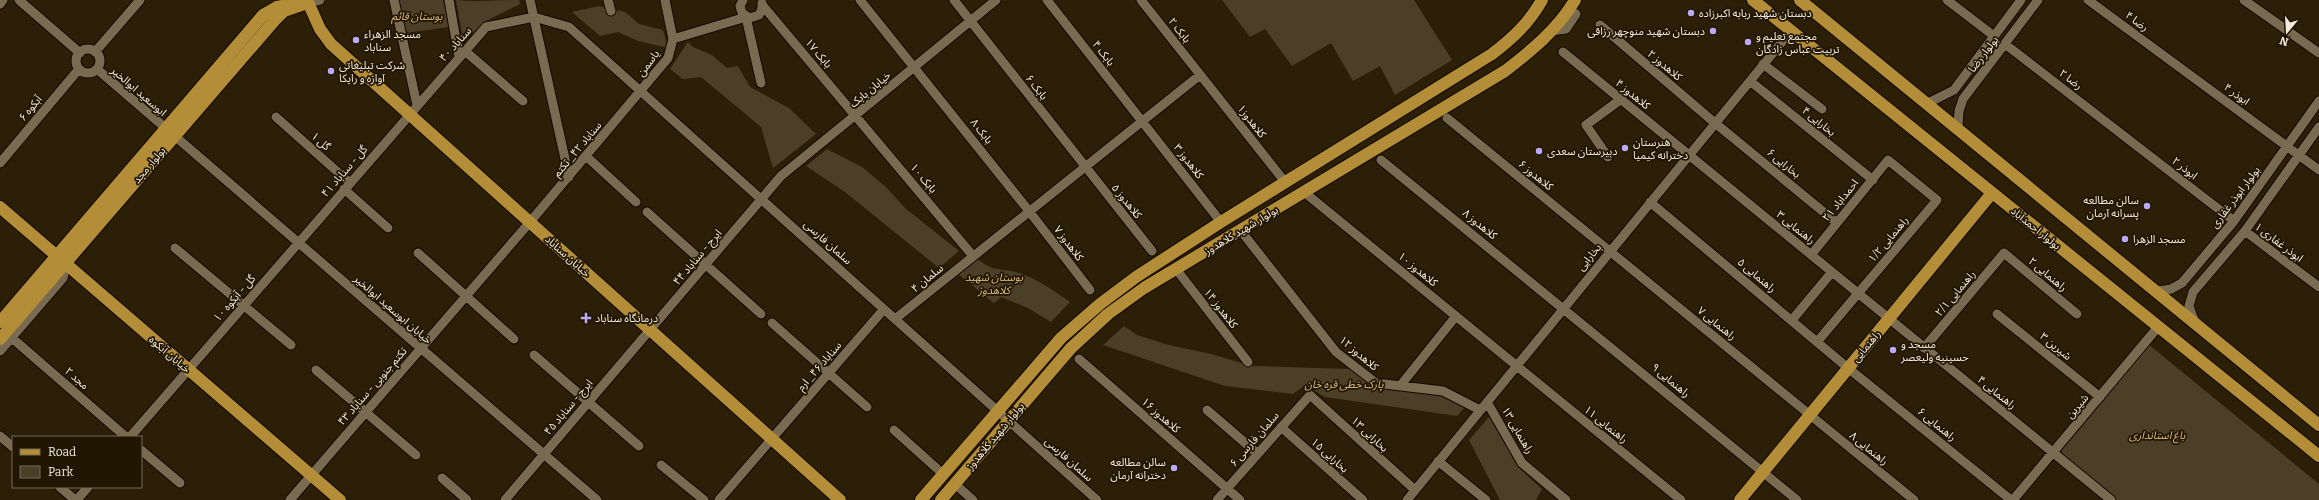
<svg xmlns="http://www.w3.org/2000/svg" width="2319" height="500" font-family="Bitter,'Noto Sans Arabic',serif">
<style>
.green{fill:#4b3f28}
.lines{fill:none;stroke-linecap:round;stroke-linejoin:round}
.minor-casing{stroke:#130800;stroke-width:11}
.major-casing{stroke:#130800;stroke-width:14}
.minor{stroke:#796b51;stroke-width:9}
.major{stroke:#b38d38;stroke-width:12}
.poi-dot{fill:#baaaf7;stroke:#211601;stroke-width:1.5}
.labels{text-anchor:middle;stroke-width:3.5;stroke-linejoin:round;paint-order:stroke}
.poi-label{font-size:11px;fill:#f3ebdd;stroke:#211601;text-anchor:start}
.park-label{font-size:11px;font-style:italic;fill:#debc7d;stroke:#211601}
.street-label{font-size:11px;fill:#f3ebdd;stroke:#211601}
</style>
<rect width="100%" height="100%" fill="#2b1f07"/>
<path class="green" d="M397,0H443L449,27L406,33Z
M456,0C477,2 498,0 519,0L520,4L484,22L472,34H462Z
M1222,0H1414L1452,60L1395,95L1380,66L1353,81L1331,43L1292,66L1265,29L1250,37Z
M599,6L625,12L639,24L663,30L668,48L638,41L618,32L600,36L572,12Z
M688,42L693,47L712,55L727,68L738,66L750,87L789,108L816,134L773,168L761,127L701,77L683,79L670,69Z
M827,149L862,167L886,187L905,208L959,251L939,268L845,192L806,166Z
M976,257C992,273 999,267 1019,273C1038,279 1054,291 1070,302L1051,322L1028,308L1001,297L994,303L958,274Z
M1124,326L1137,335L1169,345L1211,354L1252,366L1350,369L1377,386L1437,394L1465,407L1457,416L1325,397L1305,385L1293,394L1225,386L1103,345Z
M2148,344L2319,484V500H2116L2062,456L2061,448Z
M1489,417L1518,467L1542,489L1536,500H1500L1469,440Z"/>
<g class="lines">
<g class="minor-casing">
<path id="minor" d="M19,0L80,53
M394,0L417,105
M449,0L459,57
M530,0L569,177
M608,0L611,11
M743,0L740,6L742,13L750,18L759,15L762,9V3
M860,0L1029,211L1090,290
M954,0L1152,251
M1047,0L1217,217
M1141,0L1285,182
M1947,0L1994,36
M2088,0L2319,170
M2244,0L2319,53
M307,3L320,0
M0,4L3,0
M763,6L973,256
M1600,25L1715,123L1837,223
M1551,31L1566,29L1576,14L1569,10
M673,39L746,17L761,83
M2005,44L2234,221
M76 61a12 12 0 1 1 24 0a12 12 0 1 1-24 0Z
M465,51L523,101
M95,52L140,0
M1563,52L2111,500
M1763,64L1822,109
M97,69L597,500
M1750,81L1873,180
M1928,103L1954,90L2021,0
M276,117L350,183
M1447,118L1914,500
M1958,127L1959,111L1963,99L2038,0
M586,156L636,202
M1608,157L1586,125L1620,100
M1381,160L1797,500
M0,163L79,69
M344,189L388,228
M1304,192L1681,500
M1650,202L1848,368L2011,500
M647,212L761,314
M2245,231L2319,287
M1245,236L1336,352L1376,383L1443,391L1480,410
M175,248L291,345
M418,253L514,339
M1811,255L1888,160L1937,200L1817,342
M1176,269L1248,362
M2158,291L2171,289L2182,283L2234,221L2319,101
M1997,314L2100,397
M895,319L1200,75
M1792,320L1832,272
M2194,320L2189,306L2193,292L2245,231L2319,127
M772,323L867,407
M12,338L126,437
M1924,348L2004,253L2077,314
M0,351L63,278L66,264
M534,355L639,446
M1079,359L1240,500
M316,370L416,455
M1400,386L1456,316
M1487,402L1522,463L1566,500
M1207,410L1258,454
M1281,427L1363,500
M894,430L943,474
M0,436L13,447
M130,437L486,27L534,17L569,27L1097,500
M141,450L180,483
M1438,461L1486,500
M661,465L704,500
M442,478L467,500
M955,484L973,500
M60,487L75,500
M77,500L88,487
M290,500L530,222L668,58L673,39L665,0
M505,500L781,176L996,0
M719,500L884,309
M1217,500L1310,395L1415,490
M1407,500L1791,31
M2013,500L2158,327"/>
</g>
<g class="major-casing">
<path id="major" d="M307,0L320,29L331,44L840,500
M1753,0L2319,456
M1800,0L2319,425
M0,207L340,500
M0,322L263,15L277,7L292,4
M0,339L274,21L284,11L307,3
M921,500L1061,338L1100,304L1136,277L1221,222L1492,54C1513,38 1529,23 1542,0
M941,500L1071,348L1108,314L1144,288L1505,71C1531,51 1558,29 1575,0
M1740,500L1992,193"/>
</g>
<use href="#minor" class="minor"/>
<use href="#major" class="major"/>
</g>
<g class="poi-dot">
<circle cx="1691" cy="13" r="4"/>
<circle cx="1713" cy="31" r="4"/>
<circle cx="356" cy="40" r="4"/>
<circle cx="1748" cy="42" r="4"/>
<circle cx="331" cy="71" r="4"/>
<circle cx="1625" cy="148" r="4"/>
<circle cx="1539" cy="151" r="4"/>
<circle cx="2147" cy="206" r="4"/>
<circle cx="2125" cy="239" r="4"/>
<path d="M584 312h4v4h4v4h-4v4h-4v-4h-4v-4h4z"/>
<circle cx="1893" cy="350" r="4"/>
<circle cx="1174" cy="468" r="4"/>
</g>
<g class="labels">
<g class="poi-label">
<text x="1699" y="17">دبستان شهید ربابه اکبرزاده</text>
<text x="1705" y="35" text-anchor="end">دبستان شهید منوچهر رزاقی</text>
<text x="364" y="38">مسجد الزهراء<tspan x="364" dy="13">سناباد</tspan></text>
<text x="1756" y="40">مجتمع تعلیم و<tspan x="1756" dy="13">تربیت عباس زادگان</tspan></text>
<text x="339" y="69">شرکت تبلیغاتی<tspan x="339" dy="13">آوازه و رایکا</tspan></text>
<text x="1633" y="146">هنرستان<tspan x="1633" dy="13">دخترانه کیمیا</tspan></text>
<text x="1547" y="155">دبیرستان سعدی</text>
<text x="2139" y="204" text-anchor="end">سالن مطالعه<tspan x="2139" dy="13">پسرانه آرمان</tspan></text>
<text x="2133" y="243">مسجد الزهرا</text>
<text x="595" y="322">درمانگاه سناباد</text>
<text x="1901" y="348">مسجد و<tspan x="1901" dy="13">حسینیه ولیعصر</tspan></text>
<text x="1166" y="466" text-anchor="end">سالن مطالعه<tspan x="1166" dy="13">دخترانه آرمان</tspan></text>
</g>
<g class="park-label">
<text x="417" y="20">بوستان قائم</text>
<text x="994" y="281">بوستان شهید<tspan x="994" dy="13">کلاهدوز</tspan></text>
<text x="1344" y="388">پارک خطی قره خان</text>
<text x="2157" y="439">باغ استانداری</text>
</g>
<g class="street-label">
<text transform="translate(2137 21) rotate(36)" y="4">رضا ۴</text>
<text transform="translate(1180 30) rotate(52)" y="4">بابک ۲</text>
<text transform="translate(455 44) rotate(-48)" y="4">سناباد ۴۰</text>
<text transform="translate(819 53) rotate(50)" y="4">بابک ۱۷</text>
<text transform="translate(1104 53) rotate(52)" y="4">بابک ۴</text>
<text transform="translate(1983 54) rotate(-53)" y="4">بولوار رضا</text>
<text transform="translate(648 63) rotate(-54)" y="4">یاسمن</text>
<text transform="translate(1665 65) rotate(40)" y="4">کلاهدوز ۲</text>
<text transform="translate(2071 79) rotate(37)" y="4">رضا ۲</text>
<text transform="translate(1037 87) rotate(52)" y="4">بابک ۶</text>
<text transform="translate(870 89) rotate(-40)" y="4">خیابان بابک</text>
<text transform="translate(139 91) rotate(41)" y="4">ابوسعید ابوالخیر</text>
<text transform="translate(1633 94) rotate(39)" y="4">کلاهدوز ۴</text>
<text transform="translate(2237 94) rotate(36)" y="4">ابوذر ۴</text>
<text transform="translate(30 108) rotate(-50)" y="4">آبکوه ۶</text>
<text transform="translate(1252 121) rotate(52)" y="4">کلاهدوز۱</text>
<text transform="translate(1819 121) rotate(39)" y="4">بخارایی ۴</text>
<text transform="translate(982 131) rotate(52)" y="4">بابک ۸</text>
<text transform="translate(321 141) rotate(41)" y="4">گل ۱</text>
<text transform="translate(577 149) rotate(-50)" y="4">سناباد ۴۲_ تکتم</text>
<text transform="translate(1189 161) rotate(52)" y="4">کلاهدوز ۳</text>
<text transform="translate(1784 163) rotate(39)" y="4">بخارایی ۶</text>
<text transform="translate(149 165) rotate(-50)" y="4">بولوار مجد</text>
<text transform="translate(2185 168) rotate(38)" y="4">ابوذر ۲</text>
<text transform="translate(344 171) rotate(-49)" y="4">گل - سناباد ۴۱</text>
<text transform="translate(1536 175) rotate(39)" y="4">کلاهدوز ۶</text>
<text transform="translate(924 178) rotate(50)" y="4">بابک ۱۰</text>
<text transform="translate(2235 197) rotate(-53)" y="4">بولوار ابوذر غفاری</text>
<text transform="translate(1840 200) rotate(-51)" y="4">احمداباد ۲۱</text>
<text transform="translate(1127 201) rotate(51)" y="4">کلاهدوز ۵</text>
<text transform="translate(1480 224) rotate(39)" y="4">کلاهدوز ۸</text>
<text transform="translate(1796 227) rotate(39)" y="4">راهنمایی ۳</text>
<text transform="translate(2036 228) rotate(39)" y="4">بولوار احمدآباد</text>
<text transform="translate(1241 230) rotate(-31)" y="4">بولوار شهید کلاهدوز</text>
<text transform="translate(1888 239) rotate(-50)" y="4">راهنمایی ۱/۲</text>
<text transform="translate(828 242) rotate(42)" y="4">سلمان فارسی</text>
<text transform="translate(2279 242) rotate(37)" y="4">ابوذر غفاری ۱</text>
<text transform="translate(1069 243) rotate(53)" y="4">کلاهدوز ۷</text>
<text transform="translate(568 256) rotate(42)" y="4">خیابان سناباد</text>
<text transform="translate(697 257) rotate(-50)" y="4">ایرج - سناباد ۴۴</text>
<text transform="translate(1589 257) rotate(-51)" y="4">بخارایی</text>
<text transform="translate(1418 269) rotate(39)" y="4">کلاهدوز ۱۰</text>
<text transform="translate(2048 274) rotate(40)" y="4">راهنمایی ۲</text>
<text transform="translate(1757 275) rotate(40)" y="4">راهنمایی ۵</text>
<text transform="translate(927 278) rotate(-39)" y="4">سلمان ۴</text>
<text transform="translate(1955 293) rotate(-50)" y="4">راهنمایی ۲/۱</text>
<text transform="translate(234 298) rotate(-49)" y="4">گل - آبکوه ۱۰</text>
<text transform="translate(1221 308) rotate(52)" y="4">کلاهدوز ۱۴</text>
<text transform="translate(393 309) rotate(41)" y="4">خیابان ابوسعید ابوالخیر</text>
<text transform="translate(1717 323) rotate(39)" y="4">راهنمایی ۷</text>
<text transform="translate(1866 346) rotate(-50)" y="4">راهنمایی</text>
<text transform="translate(2056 346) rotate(39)" y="4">شیرین ۳</text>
<text transform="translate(1359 353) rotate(40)" y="4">کلاهدوز ۱۲</text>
<text transform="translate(170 354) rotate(41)" y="4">خیابان آبکوه</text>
<text transform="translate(819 366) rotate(-49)" y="4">سناباد ۴۶_ ارم</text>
<text transform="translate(77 378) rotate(41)" y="4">مجد ۲</text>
<text transform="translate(1671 380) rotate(40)" y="4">راهنمایی ۹</text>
<text transform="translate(372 386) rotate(-49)" y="4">تکتم جنوبی - سناباد ۴۳</text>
<text transform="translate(1997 392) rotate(39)" y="4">راهنمایی ۴</text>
<text transform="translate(2077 406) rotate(-50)" y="4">شیرین</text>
<text transform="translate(568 407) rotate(-50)" y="4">ایرج - سناباد ۴۵</text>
<text transform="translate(1161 415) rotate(41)" y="4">کلاهدوز ۱۶</text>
<text transform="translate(1606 424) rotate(39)" y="4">راهنمایی ۱۱</text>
<text transform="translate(1937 424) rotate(39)" y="4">راهنمایی ۶</text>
<text transform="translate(1518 430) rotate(60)" y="4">راهنمایی ۱۳</text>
<text transform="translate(1370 434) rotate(43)" y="4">بخارایی ۱۳</text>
<text transform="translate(995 436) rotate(-50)" y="4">بولوار شهید کلاهدوز</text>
<text transform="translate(1254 439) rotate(-49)" y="4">سلمان فارسی ۶</text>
<text transform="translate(1869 448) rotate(39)" y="4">راهنمایی ۸</text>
<text transform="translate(1330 455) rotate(42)" y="4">بخارایی ۱۵</text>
<text transform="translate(1069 459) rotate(42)" y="4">سلمان فارسی</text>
</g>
</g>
<rect x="12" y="436" width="130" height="52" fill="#211601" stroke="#756b59"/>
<rect x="20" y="449" width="20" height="6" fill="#b38d38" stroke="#756b59"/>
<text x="48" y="456" font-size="12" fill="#f3ebdd">Road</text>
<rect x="20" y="466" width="20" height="12" fill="#4b3f28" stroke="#756b59"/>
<text x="48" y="476" font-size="12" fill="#f3ebdd">Park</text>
<g transform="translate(2287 32) rotate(198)" stroke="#211601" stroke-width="3" paint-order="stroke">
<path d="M0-3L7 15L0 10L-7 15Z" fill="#f3ebdd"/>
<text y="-6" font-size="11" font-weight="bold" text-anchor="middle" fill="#f3ebdd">N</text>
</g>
</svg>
